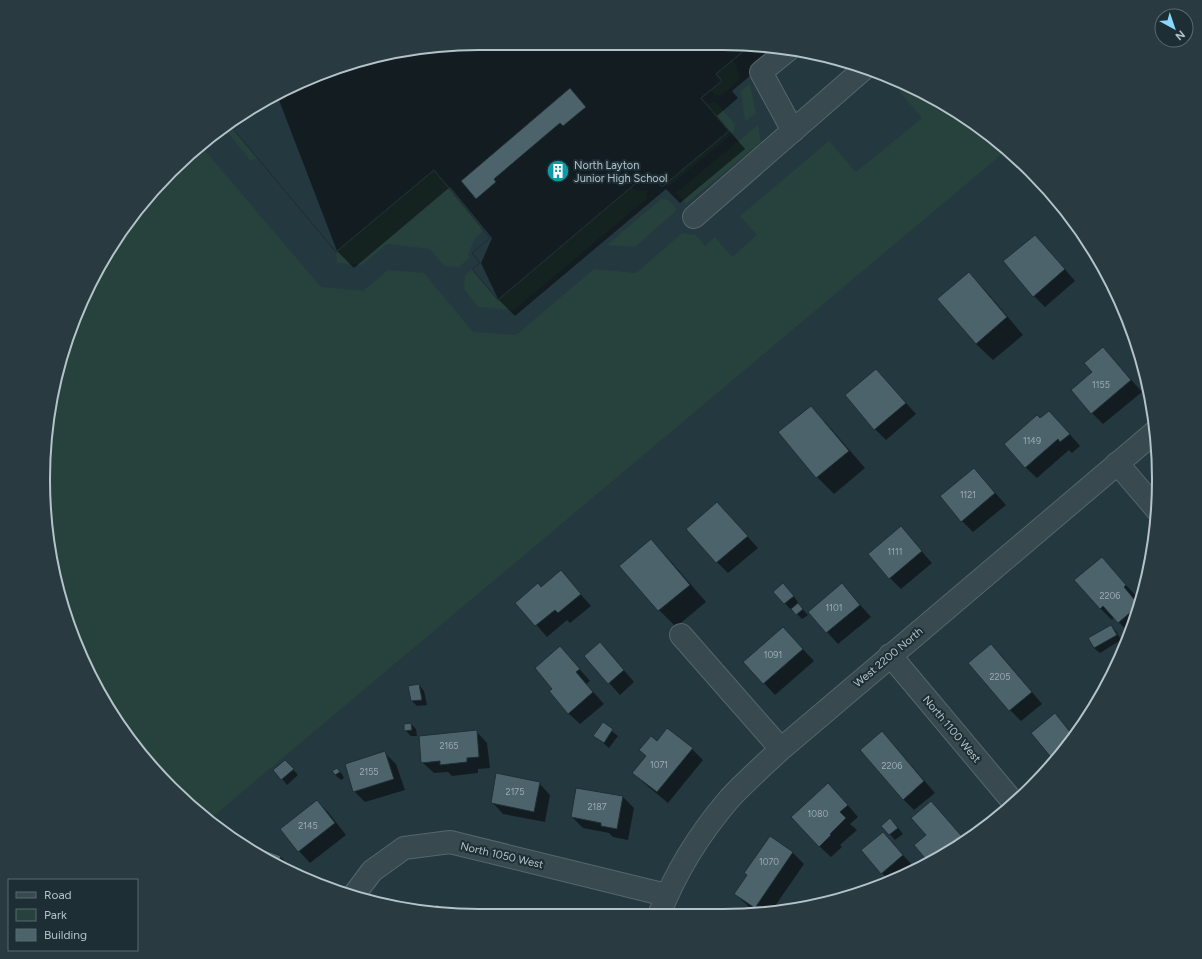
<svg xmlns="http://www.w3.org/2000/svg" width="1202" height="959" font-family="Figtree,sans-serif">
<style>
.green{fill:#27423c}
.shadow{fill:#0007}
.building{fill:#4d636b;stroke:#1f3036;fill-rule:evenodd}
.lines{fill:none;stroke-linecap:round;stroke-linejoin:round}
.minor-casing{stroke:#56666d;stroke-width:24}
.minor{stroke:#38494f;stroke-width:22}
.labels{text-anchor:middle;stroke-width:4;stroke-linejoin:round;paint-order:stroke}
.number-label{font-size:9px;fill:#9aabb2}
.poi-label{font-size:11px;fill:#b4c3ca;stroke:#1d2e34;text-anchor:start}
.street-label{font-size:11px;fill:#b4c3ca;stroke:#1d2e34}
.rim{fill:none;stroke:#b4c3ca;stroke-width:2}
</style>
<rect width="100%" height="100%" fill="#24383f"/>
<path class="green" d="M732,60L736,65L739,80L722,95H714L711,90L722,81L716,74Z
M750,84L756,114L745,121L741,91Z
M906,86L941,102L1008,149L210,819L151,767L101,698L58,592L43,479L58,366L102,261L171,171L202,147L321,287L363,291L388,270L424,273L473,332L516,335L594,269L636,273L682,233L696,235L705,246L715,237L732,257L757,235L740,216L829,141L856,172L922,118L899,91Z
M274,96L234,130L259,159L250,160L225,129L261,101Z
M716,102L735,124L734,132L669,186L665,185L729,131L706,104Z
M758,125L761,142L686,204L676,193Z
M434,170L484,230L475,238L468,255L469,258L459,267L444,266L430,249L387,244L362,265L337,263L336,252Z
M632,187L636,190L647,191V198L514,310L478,307L464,289L465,275L472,269L498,299Z
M661,199L669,200L677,210L635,247L607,245Z"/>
<path class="shadow" d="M480,43L751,44L781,50L732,91L738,98L717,116L745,149L680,203L666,189L515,316L498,299L481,263L492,238L450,187L354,268L337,251L277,95L367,58Z
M1046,247L1075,281L1045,307L1034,296Z
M969,274L986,291L1023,335L993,360L976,344Z
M1103,348L1142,392L1103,424L1092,413Z
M876,370L916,414L886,440L875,429Z
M810,407L827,424L865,468L834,494L817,477Z
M1040,420L1060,423L1080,446L1072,453L1069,450L1037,478L1025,467Z
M974,469L1006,505L973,532L962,521Z
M717,503L758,548L728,573L717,562Z
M901,528L932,563L901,589L890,578Z
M651,541L668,558L706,602L676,627L659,610L621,566Z
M1101,558L1137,597L1134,599L1139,605L1129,633L1114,617L1112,620L1100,608Z
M561,572L591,606L570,623L567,620L547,637L517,603L541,588Z
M842,585L871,617L838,644L809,612Z
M789,590L798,602L797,603L808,615L802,619L791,608L790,609L785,603Z
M1111,626L1116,631L1121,640L1100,653L1094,648Z
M783,628L814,661L775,695L745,662Z
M991,645L1002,656L1042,704L1021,721L1010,710Z
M560,647L590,681L586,684L604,704L580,724L568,713L554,689Z
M611,655L634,682L620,695L585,656Z
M419,685L424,691L427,705L417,706L412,701L410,687Z
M1055,714L1074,736L1069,745L1055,760L1032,733Z
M411,724L416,729L417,736H411L405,730Z
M603,724L618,736L609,748L595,736Z
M476,731L487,743L490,768L478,769V773L452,776L448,772L434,773L422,762Z
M882,733L893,744L935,793L914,810L903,799Z
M692,749L703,760L668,803L645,784L634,773Z
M385,753L396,764L405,790L365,802L354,791Z
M290,766L298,775L287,785L275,770Z
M337,769L342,774L344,778L341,780L335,775Z
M539,783L550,795L545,822L503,814L492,802Z
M577,789L623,797L634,808L628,840L613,837L609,833L583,828L572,817Z
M839,795L858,817L850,824L857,830L840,845L842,847L831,857L819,846Z
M317,801L328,812L346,835L310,863L299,851Z
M931,802L965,840L941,858L930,862L927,835Z
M896,825L903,834L895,840L883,826Z
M883,833L914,867L909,871L888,879L882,873Z
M770,837L793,853L804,864L771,912L752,915L754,911L747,905L735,894L748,876Z
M250,845L281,857L292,869L291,871L248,848Z"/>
<path class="building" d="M480,43L751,44H752L716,74L722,81L701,98L729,131L662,187L649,172L498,300L472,269L480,263L472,253L490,238L434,170L336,252L234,130L274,96L367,58ZM570,88L586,107L563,126L560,123L494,179L496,182L476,199L461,181Z
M480,43L751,44H752L716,74L722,81L701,98L729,131L662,187L649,172L498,300L472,269L480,263L472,253L490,238L434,170L336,252L234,130L274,96L367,58Z
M1035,235L1065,269L1033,297L1003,261Z
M969,272L1007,317L976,344L937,299Z
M1103,347L1131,380L1091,414L1071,390L1092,372L1084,363Z
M876,369L906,403L874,430L845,395Z
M811,406L849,451L816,478L778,432Z
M1049,411L1070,434L1060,442L1058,439L1025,468L1004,444L1037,415L1040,418Z
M974,468L995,493L961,522L940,496Z
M717,502L748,536L716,563L686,529Z
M901,526L922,551L889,579L868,554Z
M651,539L690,585L658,611L619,566Z
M1102,557L1126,585L1124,587L1139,605L1118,623L1103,606L1100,609L1074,580Z
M561,570L581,594L558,613L555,610L535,626L515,603L538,583L541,587Z
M783,583L794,596L784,604L773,592Z
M842,583L860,605L826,633L808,612Z
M798,603L803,609L796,615L791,609Z
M1111,625L1117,635L1094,648L1088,638Z
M783,627L803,649L763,684L743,662Z
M600,642L624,670L608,684L584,656Z
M991,644L1032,692L1009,711L968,663Z
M560,646L580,669L576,672L593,692L568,714L549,691L552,689L535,668Z
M419,684L422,700L411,701L408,686Z
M1055,713L1074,737L1069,745L1054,761L1031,733Z
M603,722L613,729L604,743L593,736Z
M411,723L412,730L404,731V724Z
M667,728L693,748L657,792L632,773L646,756L639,750L651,736L657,741Z
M477,730L479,757L467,758V762L440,765V761L421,763L419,736Z
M882,731L924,781L903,800L860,750Z
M385,751L394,779L353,792L345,764Z
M285,760L294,769L281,780L273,770Z
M337,768L340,772L335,775L332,771Z
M496,773L540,782L534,812L491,803Z
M828,783L848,805L840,812L846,818L830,834L831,835L819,847L791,817Z
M576,788L623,796L617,829L601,826V823L571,817Z
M317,800L335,823L298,852L280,829Z
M931,801L965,840L941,858L940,856L929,863L914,845L926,835L911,818Z
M890,818L898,828L889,835L881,826Z
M883,832L903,855L881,874L861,850Z
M770,836L793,852L755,908L734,894L747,875L744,873Z
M249,844L281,856L278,864L247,848Z
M436,904L460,914L432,911Z
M753,910L758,914L750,915Z"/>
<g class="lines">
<g class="minor-casing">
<path id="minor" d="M787,51L761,72L793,131
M694,217L866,67
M1117,463L1158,511
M681,635L781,749
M890,655L1014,803
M354,895L372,871L404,848L450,842L666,895
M659,915C675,873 700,833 730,798C746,781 764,765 781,749L1156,431"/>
</g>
<use href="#minor" class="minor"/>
</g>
<defs>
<g id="building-disc" transform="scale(1.15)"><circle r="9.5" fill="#0f9aa8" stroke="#1d2e34"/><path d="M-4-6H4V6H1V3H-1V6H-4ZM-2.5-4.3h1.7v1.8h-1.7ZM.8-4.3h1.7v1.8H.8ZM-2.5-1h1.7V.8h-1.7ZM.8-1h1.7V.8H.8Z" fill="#fff"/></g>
</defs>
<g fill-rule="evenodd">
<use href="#building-disc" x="558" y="171"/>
</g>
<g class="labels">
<g class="number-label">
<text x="1101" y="388">1155</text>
<text x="1032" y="444">1149</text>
<text x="968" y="498">1121</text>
<text x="895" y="555">1111</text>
<text x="1110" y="599">2206</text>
<text x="834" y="611">1101</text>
<text x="773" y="658">1091</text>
<text x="1000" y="680">2205</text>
<text x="449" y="749">2165</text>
<text x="659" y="768">1071</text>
<text x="892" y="769">2206</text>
<text x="369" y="775">2155</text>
<text x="515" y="795">2175</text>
<text x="597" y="810">2187</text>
<text x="818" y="817">1080</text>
<text x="308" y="829">2145</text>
<text x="769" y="865">1070</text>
</g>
<g class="poi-label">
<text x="574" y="169">North Layton<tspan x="574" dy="13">Junior High School</tspan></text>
</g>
<g class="street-label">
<text transform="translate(888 657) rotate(-40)" y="4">West 2200 North</text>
<text transform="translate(952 729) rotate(50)" y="4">North 1100 West</text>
<text transform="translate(502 855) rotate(13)" y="4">North 1050 West</text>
</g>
</g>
<path d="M0 0H1202V959H0ZM479 50H723A429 429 0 0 1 1152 479V480A429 429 0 0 1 723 909H479A429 429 0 0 1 50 480V479A429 429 0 0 1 479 50Z" fill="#293a40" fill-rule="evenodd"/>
<path class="rim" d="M479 50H723A429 429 0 0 1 1152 479V480A429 429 0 0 1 723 909H479A429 429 0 0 1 50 480V479A429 429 0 0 1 479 50Z"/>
<rect x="8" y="879" width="130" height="72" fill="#1d2e34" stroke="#596a70"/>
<rect x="16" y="892" width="20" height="6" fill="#38494f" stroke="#596a70"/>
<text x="44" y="899" font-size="12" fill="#b4c3ca">Road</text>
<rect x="16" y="909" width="20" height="12" fill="#27423c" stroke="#596a70"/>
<text x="44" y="919" font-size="12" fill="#b4c3ca">Park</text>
<rect x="16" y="929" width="20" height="12" fill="#4d636b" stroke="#596a70"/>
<text x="44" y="939" font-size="12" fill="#b4c3ca">Building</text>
<g transform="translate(1174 28) rotate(140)"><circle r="19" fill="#1d2e34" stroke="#596a70"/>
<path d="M0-3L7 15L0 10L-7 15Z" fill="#88d8fb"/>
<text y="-6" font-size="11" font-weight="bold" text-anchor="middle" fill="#b4c3ca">N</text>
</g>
</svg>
